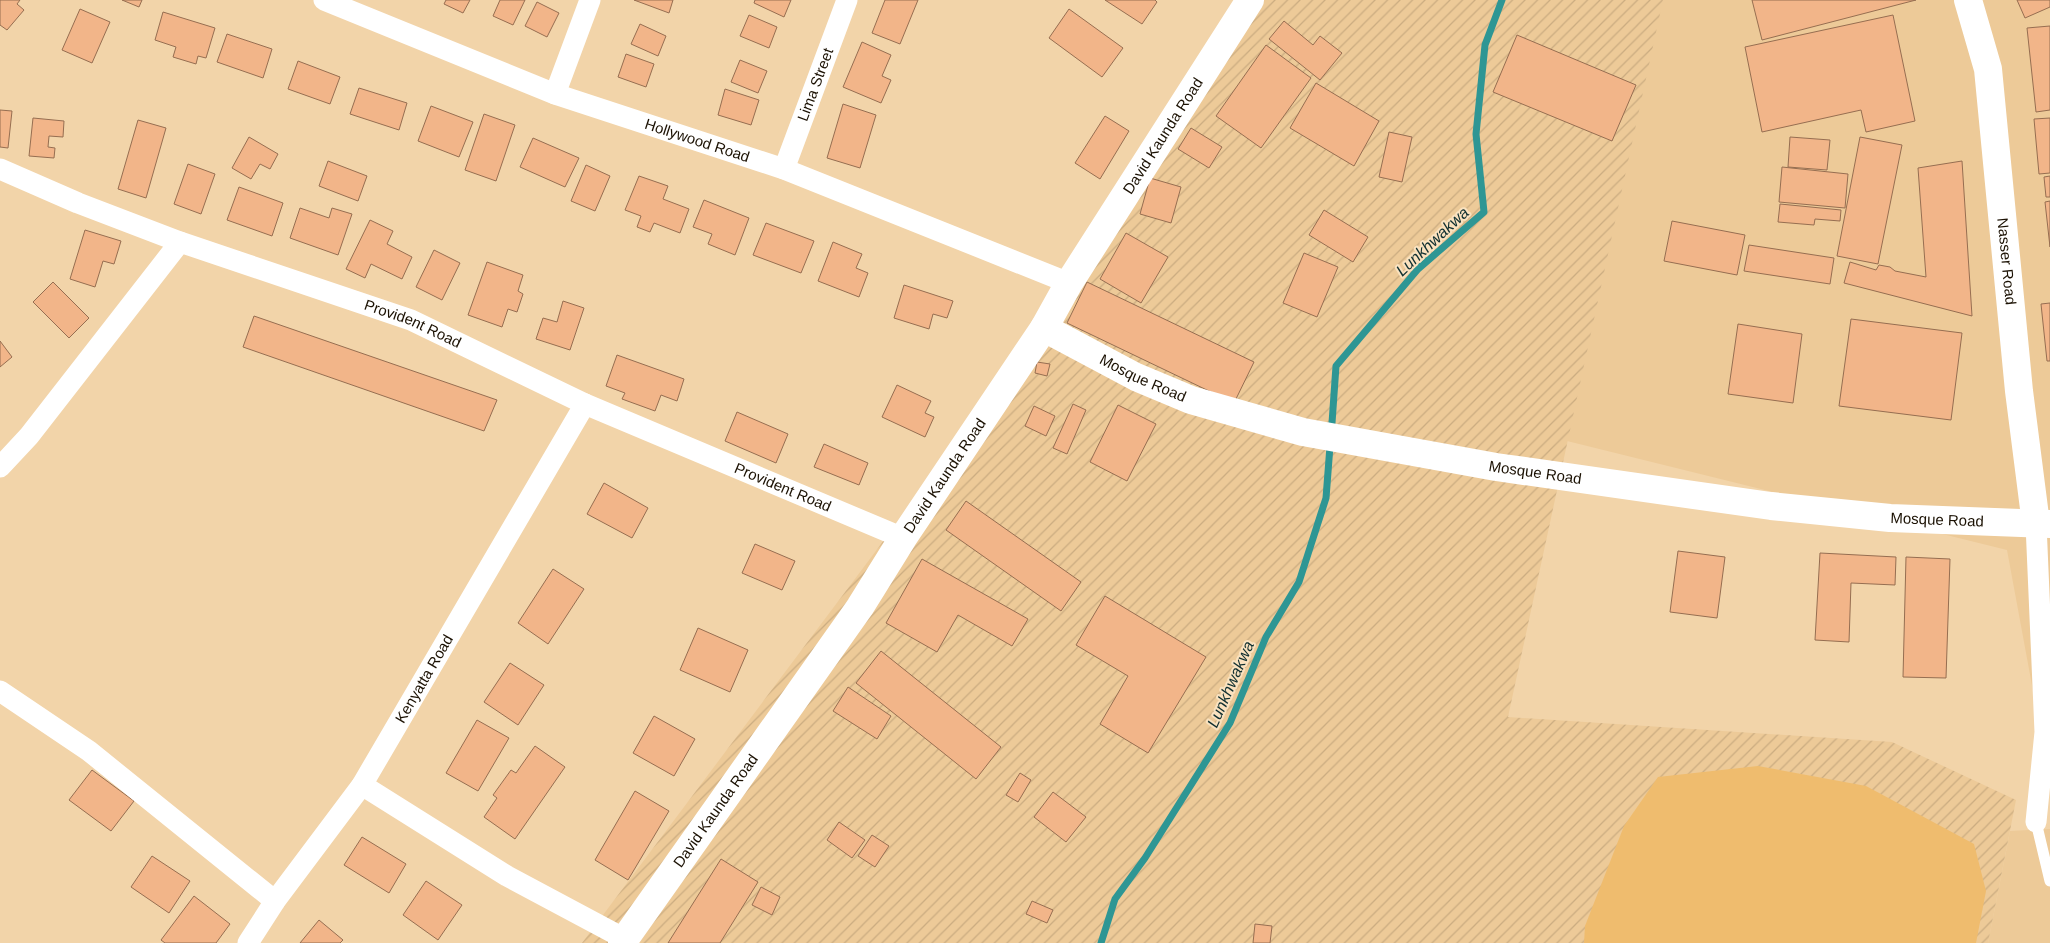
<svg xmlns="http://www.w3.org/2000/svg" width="2050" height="943" font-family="Helvetica,sans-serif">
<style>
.built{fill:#edca98}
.industrial{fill:url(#industrial-furrows)}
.garden{fill:#efbc6e}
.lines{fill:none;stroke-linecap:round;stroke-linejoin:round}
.stream{stroke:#2e9694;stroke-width:7}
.building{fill:#f2b589;stroke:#966e51}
.service{stroke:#fff;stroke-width:11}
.minor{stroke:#fff;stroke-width:21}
.tertiary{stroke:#fff;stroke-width:28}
.labels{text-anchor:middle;stroke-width:4;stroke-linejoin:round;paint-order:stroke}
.street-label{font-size:15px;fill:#1b1103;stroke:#fae2bf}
.water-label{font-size:16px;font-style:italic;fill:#102f30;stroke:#fae2bf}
</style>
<defs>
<pattern id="industrial-furrows" width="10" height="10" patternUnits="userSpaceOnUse" patternTransform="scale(1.25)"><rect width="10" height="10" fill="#edca98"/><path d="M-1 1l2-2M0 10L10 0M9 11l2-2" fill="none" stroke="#cbac81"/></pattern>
</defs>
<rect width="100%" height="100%" fill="#f2d4a9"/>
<path class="built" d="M1615,0H2050V783L2007,550L1563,440Z
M2050,829V943H1988L2010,831Z"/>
<path class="industrial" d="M1254,0H1663L1508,717L1892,742L2016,800L1988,943H582L1043,328Z"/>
<path class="garden" d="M1758,766L1866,786L1974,844L1986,891L1976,943H1584L1585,926L1624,826L1658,777Z"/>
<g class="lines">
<path class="stream" d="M1332,423L1336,366L1418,269L1484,212L1476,134L1485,45L1502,0
M1101,943L1115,899L1145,858L1230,723L1266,637L1299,582L1326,498L1330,446"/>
</g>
<path class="building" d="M0,0H20L17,4L24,10L7,30L0,25Z
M122,0H142L139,7Z
M446,0H470L463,13L444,4Z
M500,0H525L513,25L493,16Z
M634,0H673L669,13Z
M755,0H791L784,17L754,3Z
M885,0H918L900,44L872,33Z
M1105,0H1155L1157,2L1142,24Z
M1752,0H1916L1762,40Z
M2017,0H2050V7L2025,18Z
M537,2L559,13L547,37L525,26Z
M80,9L110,22L92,63L62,50Z
M1069,9L1123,48L1102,77L1049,38Z
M163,12L215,28L206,58L198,56L196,64L173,57L176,47L155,40Z
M749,15L777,27L769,48L740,36Z
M1893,15L1915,121L1866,132L1861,110L1762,132L1745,47Z
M1284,21L1313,45L1320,36L1342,53L1320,80L1269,39Z
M640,24L666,36L658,56L631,44Z
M2050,26V110L2036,112L2027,28Z
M227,34L272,49L263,78L217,62Z
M1517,35L1636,85L1612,141L1493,92Z
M862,42L891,55L882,76L891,80L881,103L843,87Z
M1266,45L1311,78L1261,148L1216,116Z
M626,54L654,64L646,87L618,77Z
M740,60L767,71L758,93L731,82Z
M298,61L340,77L330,104L288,89Z
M1316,83L1379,121L1354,166L1290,128Z
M359,88L407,103L399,130L350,114Z
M725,89L759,100L751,125L718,115Z
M843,104L876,115L860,168L827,158Z
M431,106L473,122L459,157L418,141Z
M0,110L12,111L8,148L0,147Z
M484,114L515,125L496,181L465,170Z
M1105,116L1129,131L1100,179L1075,163Z
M33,118L64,121L63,137L49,136L48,147L55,148L54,158L29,156Z
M2050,118V173L2039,174L2034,119Z
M138,120L166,128L146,198L118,189Z
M1191,128L1222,147L1209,168L1178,149Z
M1389,132L1412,137L1402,182L1379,177Z
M249,137L278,154L270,169L260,164L251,179L232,168Z
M1790,137L1830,140L1827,170L1788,167Z
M1860,137L1902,145L1878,264L1837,256Z
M533,138L579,158L565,187L520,167Z
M328,161L367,176L358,201L319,186Z
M1962,161L1972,316L1844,283L1850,262L1876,270L1879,265L1890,267L1895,271L1926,277L1918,168Z
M188,164L215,174L201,214L174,204Z
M586,165L610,176L595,211L571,201Z
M1782,167L1848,174L1845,208L1779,202Z
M639,176L668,186L663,199L689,209L680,233L654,223L650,232L637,227L641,216L625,210Z
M2050,176V197H2046L2044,177Z
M1150,178L1181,187L1171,223L1140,214Z
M239,187L283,203L272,236L227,220Z
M704,200L749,218L735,255L708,244L712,234L693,227Z
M2050,201V247L2045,202Z
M1780,204L1841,210L1840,221L1815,219L1814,225L1778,222Z
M300,208L329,218L332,208L352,214L338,255L290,238Z
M1324,210L1368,237L1353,262L1309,235Z
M370,220L393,231L387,244L412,257L402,279L371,264L365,278L346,269Z
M1672,221L1745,235L1737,275L1664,261Z
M766,223L814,241L801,273L753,255Z
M85,230L121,241L114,264L103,261L95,287L70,279Z
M1126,233L1168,257L1141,303L1100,279Z
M833,242L862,254L856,268L868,273L859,297L818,281Z
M1749,245L1834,258L1830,284L1744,271Z
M434,250L460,263L442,300L416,287Z
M1304,253L1338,267L1317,317L1283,303Z
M487,262L523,275L518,291L523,294L517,312L508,309L502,327L468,315Z
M53,282L89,318L69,338L33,302Z
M1087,282L1254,362L1234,403L1067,323Z
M904,285L953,301L947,318L933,314L929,329L894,318Z
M563,301L584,308L570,350L536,339L543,318L557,322Z
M2050,303V361H2047L2041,304Z
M254,316L497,400L484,431L243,347Z
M1851,319L1962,333L1951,420L1839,406Z
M1738,324L1802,334L1793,403L1728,394Z
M0,341L12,357L0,367Z
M617,355L684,379L677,401L661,395L655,411L622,399L625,393L606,386Z
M1037,362L1050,364L1047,376L1035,373Z
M897,385L931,401L925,413L934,417L925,437L882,417Z
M1073,404L1086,410L1067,454L1053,448Z
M1118,405L1156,424L1127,481L1090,462Z
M1034,406L1055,416L1046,436L1025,426Z
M737,412L788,434L776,463L725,441Z
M824,444L868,463L859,485L814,467Z
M604,483L648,508L632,538L587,514Z
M966,501L1081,582L1061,611L946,530Z
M755,544L795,561L782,590L742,573Z
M1678,551L1725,557L1717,618L1670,612Z
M1820,553L1896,557L1895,585L1851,583L1849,642L1815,640Z
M1906,557L1950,559L1946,678L1903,677Z
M922,559L1028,619L1012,646L958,615L937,652L886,623Z
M553,569L584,589L548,644L518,623Z
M1105,596L1206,657L1148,753L1100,724L1128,676L1076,645Z
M698,628L748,650L730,692L680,670Z
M881,651L1001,747L976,779L856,683Z
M510,663L544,685L518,725L484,702Z
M848,687L891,716L877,739L833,711Z
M654,716L695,739L674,776L633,753Z
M477,720L509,738L478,791L446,773Z
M535,746L565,767L515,839L484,817L497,798L493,795L511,770L516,773Z
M92,770L134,801L111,831L69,800Z
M1020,773L1031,780L1018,802L1006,795Z
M635,791L669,811L628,880L595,860Z
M1053,792L1086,817L1066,842L1034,817Z
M839,822L865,840L852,858L827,840Z
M872,835L889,846L875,867L858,856Z
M362,837L406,864L389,893L344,865Z
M152,856L190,881L169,913L131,887Z
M721,859L758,882L720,943H668Z
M426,881L462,905L438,940L403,915Z
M761,887L780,897L772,915L752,905Z
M194,896L230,924L216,943H165L161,940Z
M1032,901L1053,910L1047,923L1026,914Z
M319,920L343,940L340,943H300Z
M1255,924L1272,926L1270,943H1253Z"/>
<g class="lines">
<path class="service" d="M2036,822L2050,881"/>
<g class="minor">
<path id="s1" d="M324,0L555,94L784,169L1069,283"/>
<path d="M555,94L590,0"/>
<path id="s2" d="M0,169L78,203L180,242L411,320L585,404L903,538"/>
<path id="s3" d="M784,169L847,0"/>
<path d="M0,467L29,436L180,242"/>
<path d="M2036,524L2045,732L2036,822"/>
<path d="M0,691L89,751L275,901"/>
<path d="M362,785L507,876L625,939"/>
<path id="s4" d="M248,943L275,901L362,785L585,404"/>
</g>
<g class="tertiary">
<path id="s5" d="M1968,0L1988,69L2019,391L2036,524"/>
<path id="s6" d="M1044,328L1136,377L1191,400L1303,432L1496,467L1771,506L1890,518L2050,524"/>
<path id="s7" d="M622,943L860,607L903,538L1044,328L1069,283L1250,0"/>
</g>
</g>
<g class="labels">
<g class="street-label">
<text dy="5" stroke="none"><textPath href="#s3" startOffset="90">Lima Street</textPath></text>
<text dy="5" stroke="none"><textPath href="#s7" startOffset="972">David Kaunda Road</textPath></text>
<text dy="5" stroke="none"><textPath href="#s1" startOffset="399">Hollywood Road</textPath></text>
<text dy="5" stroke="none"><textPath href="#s5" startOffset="265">Nasser Road</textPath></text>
<text dy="5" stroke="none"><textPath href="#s2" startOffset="441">Provident Road</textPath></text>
<text dy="5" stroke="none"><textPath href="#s6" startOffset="111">Mosque Road</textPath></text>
<text dy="5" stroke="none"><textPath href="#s6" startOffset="516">Mosque Road</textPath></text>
<text dy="5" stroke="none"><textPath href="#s7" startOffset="568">David Kaunda Road</textPath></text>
<text dy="5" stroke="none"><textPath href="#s2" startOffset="846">Provident Road</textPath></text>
<text dy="5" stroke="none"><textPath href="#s6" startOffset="921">Mosque Road</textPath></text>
<text dy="5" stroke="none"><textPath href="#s4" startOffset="318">Kenyatta Road</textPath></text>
<text dy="5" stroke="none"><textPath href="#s7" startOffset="162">David Kaunda Road</textPath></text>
</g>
<g class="water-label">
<text transform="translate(1432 241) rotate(-43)" y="6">Lunkhwakwa</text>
<text transform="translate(1230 684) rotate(-66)" y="6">Lunkhwakwa</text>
</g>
</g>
</svg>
